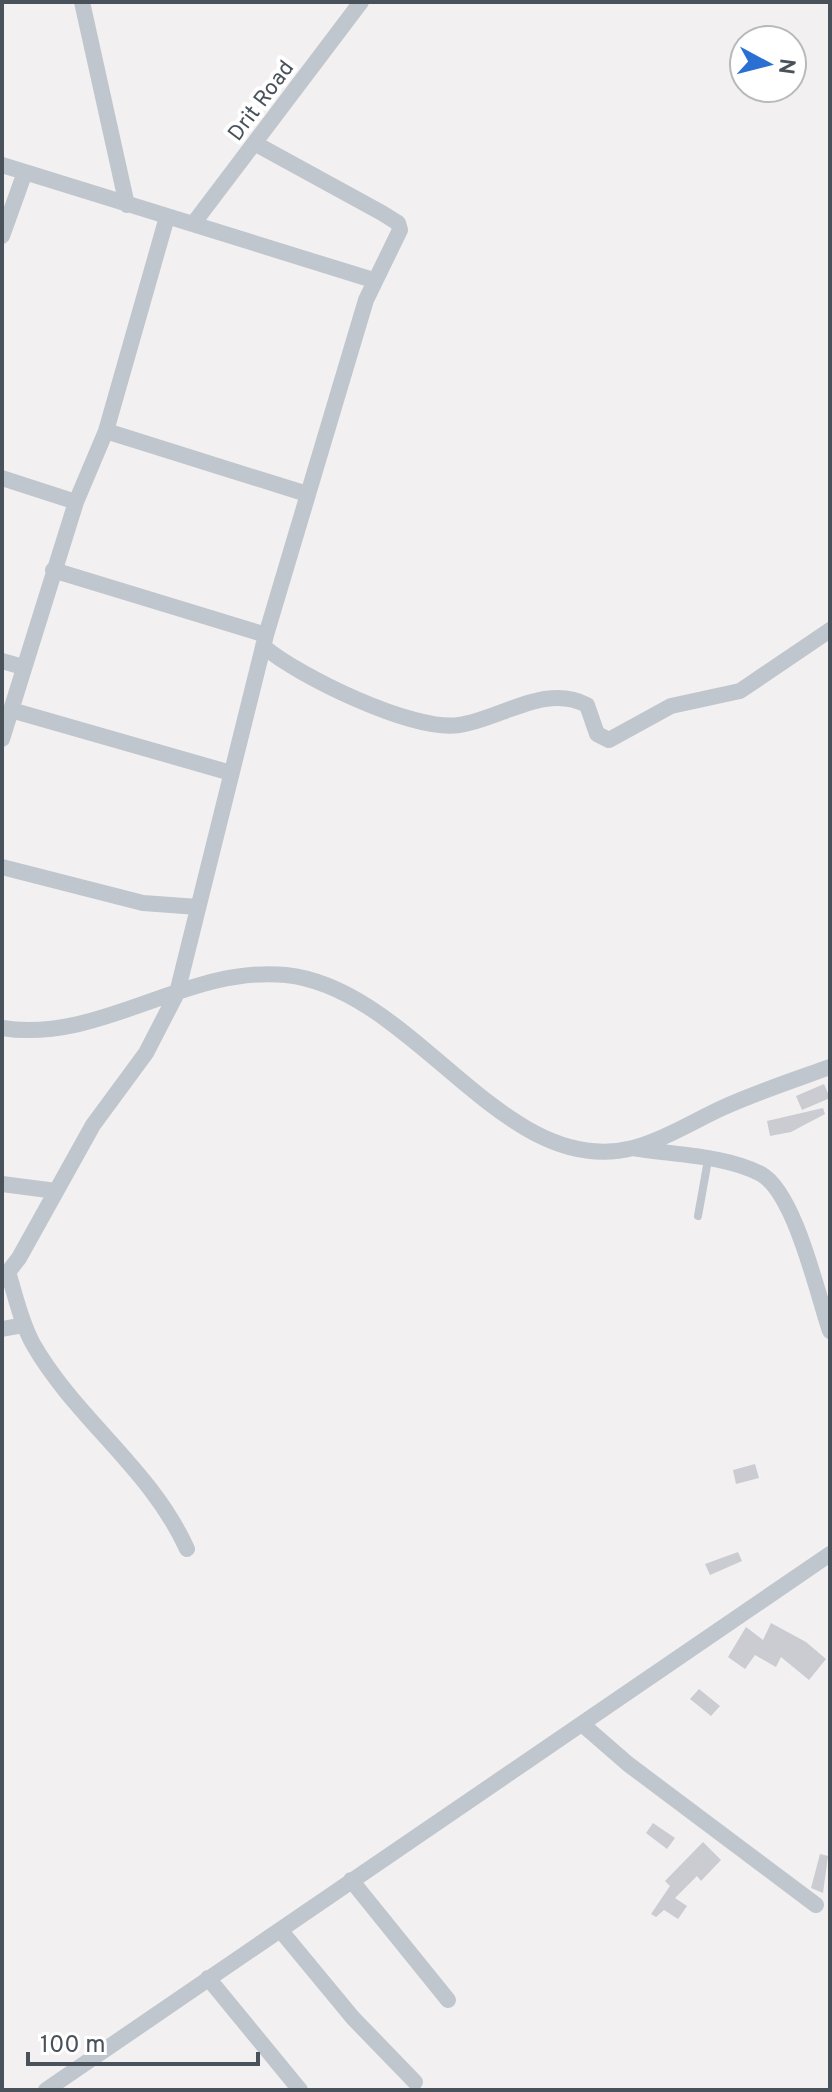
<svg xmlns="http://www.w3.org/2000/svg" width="832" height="2092" font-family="Overpass,sans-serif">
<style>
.building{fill:#caccd2}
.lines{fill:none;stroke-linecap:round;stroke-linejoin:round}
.service{stroke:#bfc6cd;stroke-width:8}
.minor{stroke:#bfc6cd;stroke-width:16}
.labels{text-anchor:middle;stroke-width:8;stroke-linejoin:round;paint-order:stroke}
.street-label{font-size:22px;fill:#49525b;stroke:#fff}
</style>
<rect width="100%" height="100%" fill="#f2f0f0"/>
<path class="building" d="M824,1084L830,1098L802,1110L796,1096Z
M823,1108L825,1114L791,1132L770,1136L767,1121Z
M755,1464L759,1478L736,1484L733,1470Z
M738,1552L742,1561L710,1575L705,1564Z
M771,1623L806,1642L826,1659L809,1680L781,1657L776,1667L755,1655L745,1669L728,1657L746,1627L763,1640Z
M699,1689L720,1706L711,1716L690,1699Z
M653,1823L675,1838L667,1849L646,1833Z
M703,1842L721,1860L701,1881L697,1876L675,1898L687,1906L678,1919L664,1910L656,1917L651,1914L670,1886L665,1881Z
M820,1854L828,1856L823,1893L811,1888Z"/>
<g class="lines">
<path class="service" d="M698,1216L708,1160"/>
<path class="minor" d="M82,2L127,205
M2,165L373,280
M193,224L361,2
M2,236L25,172
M106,431L307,494
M2,478L76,502
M53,570L266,635
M263,646C298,676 413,732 459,725C501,719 545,683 587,705L597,734L609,740L671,706L740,691L830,630
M2,661L23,667
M11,710L231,773
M2,739L76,502L106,431L167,217
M2,867L143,903L198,907
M2,1028C100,1044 187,965 286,975C416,989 503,1181 633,1148C663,1140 694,1121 722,1108C757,1092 794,1080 830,1067
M633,1148C673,1155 725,1155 761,1174C795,1193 817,1293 830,1331
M2,1184L56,1191
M9,1275C16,1298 21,1322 33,1344C76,1419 151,1469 187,1549
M2,1280L19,1258L93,1125L146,1053L177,993L266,635L366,300L400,230L398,223L382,213L256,144
M2,1329L24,1325
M582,1724L628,1764L816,1905
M351,1880L448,2000
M281,1931L353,2018L415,2082
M208,1978L300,2090
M46,2090L830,1554"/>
</g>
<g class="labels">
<g class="street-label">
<text transform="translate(260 100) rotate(-53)" y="8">Drit Road</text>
</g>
</g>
<rect width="832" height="2092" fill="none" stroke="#49525b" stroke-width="8"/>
<g transform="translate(768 64) rotate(97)"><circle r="38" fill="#ffffff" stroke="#b6babd" stroke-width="2"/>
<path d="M0-6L14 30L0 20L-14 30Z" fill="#2970d2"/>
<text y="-12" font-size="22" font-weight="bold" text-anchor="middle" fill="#49525b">N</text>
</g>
<path d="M28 2052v12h230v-12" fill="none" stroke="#49525b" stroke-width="4"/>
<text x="40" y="2052" font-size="24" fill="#49525b" stroke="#ffffff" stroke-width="6" paint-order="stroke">100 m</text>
</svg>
